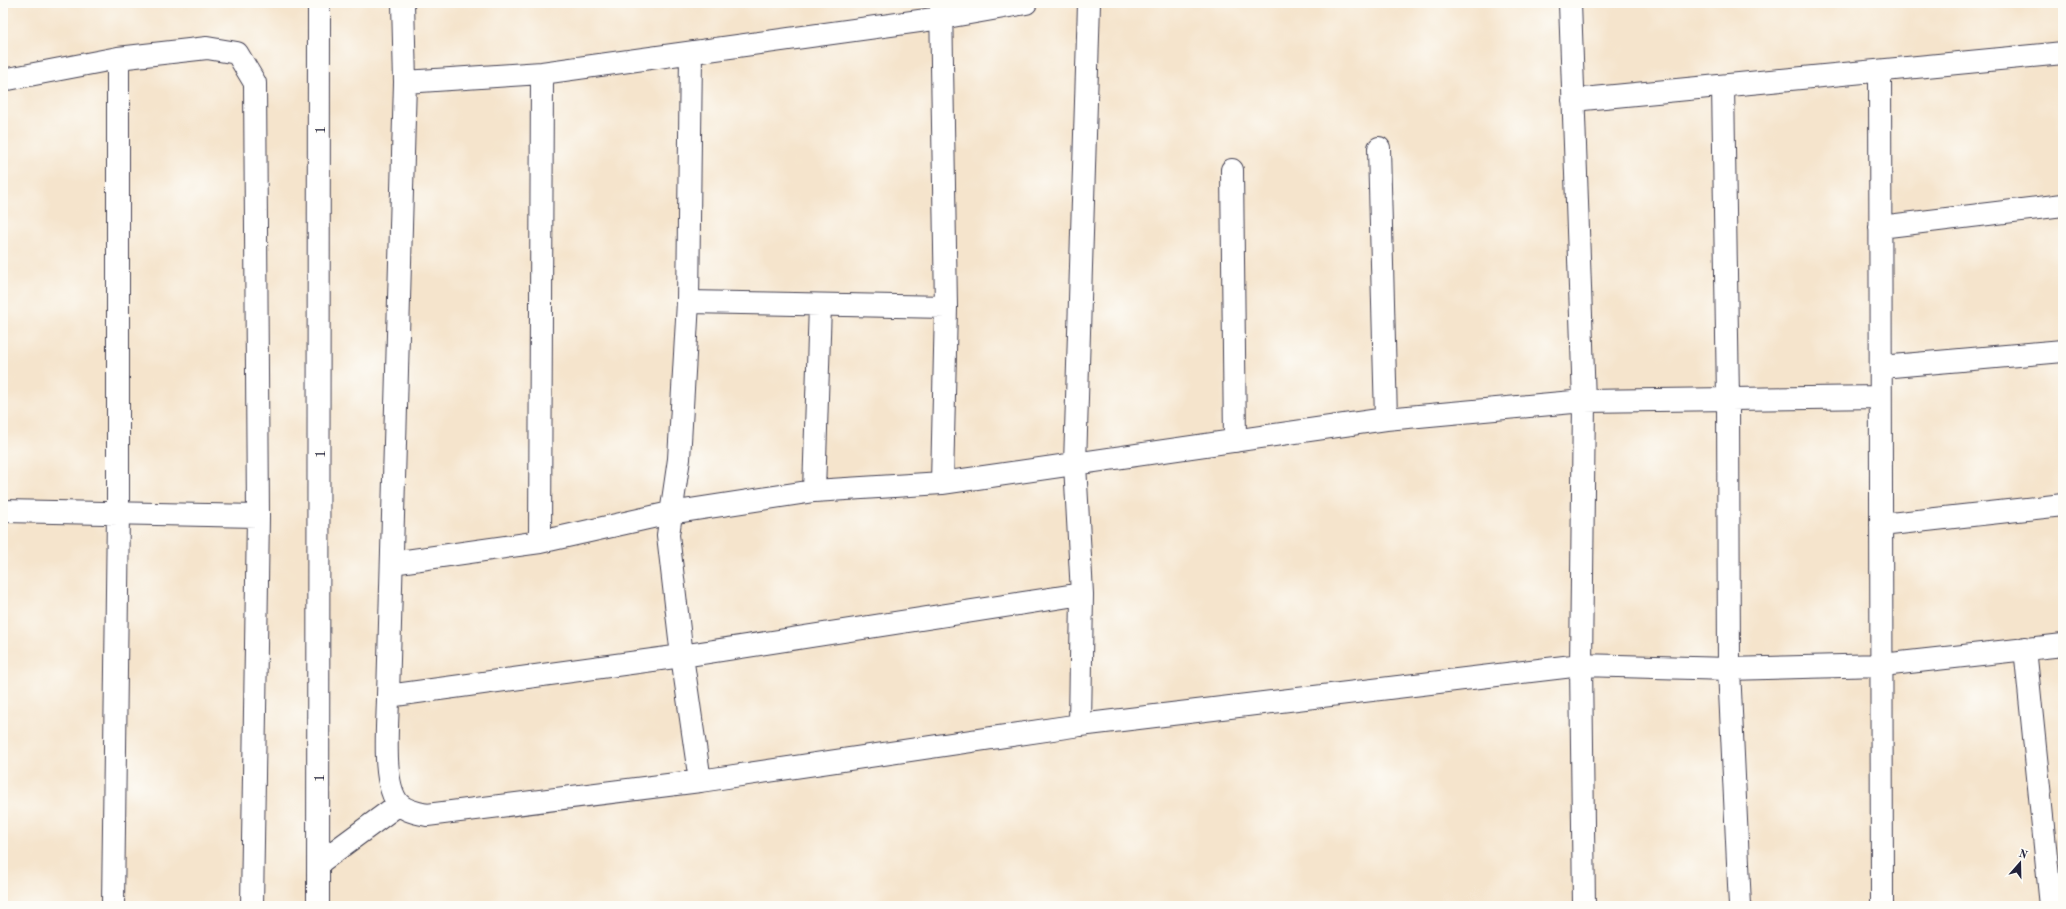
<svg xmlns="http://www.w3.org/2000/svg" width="2066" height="909" font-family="'Old Standard TT',serif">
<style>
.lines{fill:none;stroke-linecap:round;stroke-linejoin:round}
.minor-casing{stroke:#423f51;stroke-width:24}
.minor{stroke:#fff;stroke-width:22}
.labels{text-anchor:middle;stroke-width:3;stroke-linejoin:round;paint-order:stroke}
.street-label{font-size:15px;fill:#22223b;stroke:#fdfcf7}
</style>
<rect width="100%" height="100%" fill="#fdfcf7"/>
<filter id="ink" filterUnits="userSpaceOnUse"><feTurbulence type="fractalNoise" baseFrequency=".025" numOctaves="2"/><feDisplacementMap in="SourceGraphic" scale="8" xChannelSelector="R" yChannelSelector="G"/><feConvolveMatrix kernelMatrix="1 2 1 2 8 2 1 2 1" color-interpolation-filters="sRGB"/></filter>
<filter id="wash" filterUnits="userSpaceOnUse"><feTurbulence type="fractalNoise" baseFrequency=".012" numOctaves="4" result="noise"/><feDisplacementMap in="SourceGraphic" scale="16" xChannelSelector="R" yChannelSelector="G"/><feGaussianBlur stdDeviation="0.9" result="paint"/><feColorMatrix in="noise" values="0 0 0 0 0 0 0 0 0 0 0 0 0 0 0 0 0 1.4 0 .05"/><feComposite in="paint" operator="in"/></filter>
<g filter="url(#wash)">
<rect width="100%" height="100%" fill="#f5e4cc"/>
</g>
<g filter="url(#ink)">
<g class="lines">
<g class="minor-casing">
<path id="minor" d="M403,3L405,82L388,696C388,722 381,784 399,804C406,811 417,813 427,815L700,781L1080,725L1581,665L1729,669L1882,665L2063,645
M941,3L946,307L942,483
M1570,3L1584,401L1581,665L1584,906
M691,54L688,302L679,459L668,535L682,656L700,781
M1880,71L1882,906
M3,80L118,58L207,48L237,53L255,83L258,516L252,906
M405,82L542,73L941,18L1026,3
M1723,86L1728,398L1729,669L1740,906
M1573,100L2063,53
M1379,148L1386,419
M1232,170L1235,441
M1880,227L2063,205
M688,302L946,307
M1881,367L2063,351
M814,491L820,305
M3,511L258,516
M1881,525L2063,505
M540,542L542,73
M392,563L540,542L670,513L814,491L942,483L1386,419L1584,401L1880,397
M2025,648L2051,906
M388,696L682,656L1082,594
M1080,725L1082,594L1075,464L1089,3
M319,863L399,804
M113,906L118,513V58
M318,906L319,3"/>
</g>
<use href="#minor" class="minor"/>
</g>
</g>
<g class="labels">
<g class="street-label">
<text transform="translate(320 130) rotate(-90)" y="5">1</text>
<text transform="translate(320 454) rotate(-90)" y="5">1</text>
<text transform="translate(319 778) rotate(-90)" y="5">1</text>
</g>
</g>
<rect width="2066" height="909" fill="none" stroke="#fdfcf7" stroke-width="16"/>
<g transform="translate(2020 863) rotate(20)" stroke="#fdfcf7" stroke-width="3" paint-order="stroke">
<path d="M0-3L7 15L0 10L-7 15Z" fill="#22223b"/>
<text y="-6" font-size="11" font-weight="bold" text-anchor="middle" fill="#22223b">N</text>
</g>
</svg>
